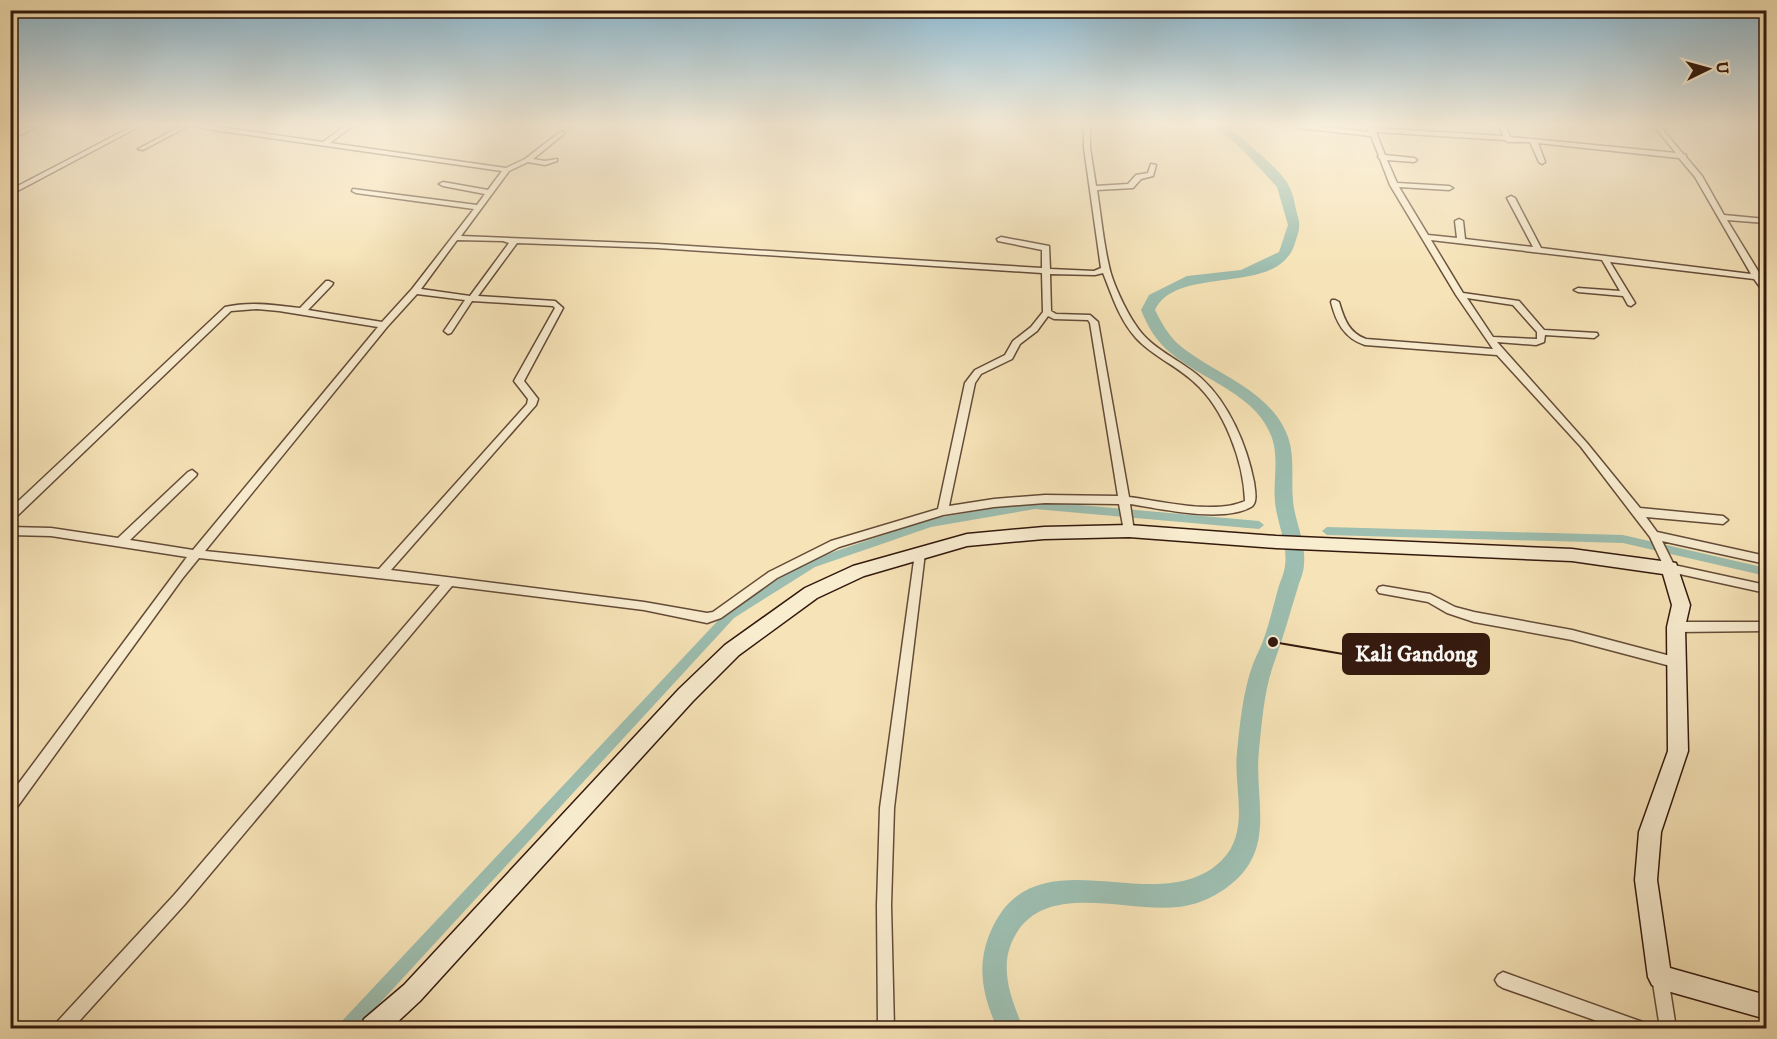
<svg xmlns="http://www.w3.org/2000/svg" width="1777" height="1039" font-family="'IM FELL DW Pica',serif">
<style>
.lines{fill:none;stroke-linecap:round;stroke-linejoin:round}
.canal{fill:#9dbeb0;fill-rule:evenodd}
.river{fill:#9dbeb0;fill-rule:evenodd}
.street-casing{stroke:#644b38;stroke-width:3}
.secondary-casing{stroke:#33180d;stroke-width:3}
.street{fill:#f9edd0;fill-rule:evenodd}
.secondary{fill:#f9edd0;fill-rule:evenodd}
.leader{fill:none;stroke:#33180d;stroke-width:2}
.callout-dot{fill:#33180d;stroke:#f9edd0;stroke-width:2}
.callout{fill:#33180d;stroke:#33180d;stroke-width:2}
.callout-label{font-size:22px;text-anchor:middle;font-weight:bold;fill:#fff}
</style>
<rect width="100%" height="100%" fill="#f6e3b7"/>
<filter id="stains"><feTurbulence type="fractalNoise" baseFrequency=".00333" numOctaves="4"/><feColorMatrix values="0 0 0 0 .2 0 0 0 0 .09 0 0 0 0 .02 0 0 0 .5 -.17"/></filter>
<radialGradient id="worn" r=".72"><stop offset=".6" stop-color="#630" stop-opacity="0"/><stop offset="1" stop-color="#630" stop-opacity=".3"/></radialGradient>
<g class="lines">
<path class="canal" d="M1035,501L1259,521L1264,525L1259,529L1035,509L931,527L815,567L734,618L357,1028H339L341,1022L726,612L807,561L930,519Z
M1327,527L1623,535L1766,568V576L1623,543L1327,535L1322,531Z"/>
<path class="river" d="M1214,126H1227C1242,138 1281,170 1289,186C1294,195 1295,207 1298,217C1301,227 1298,233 1295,243C1279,298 1178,263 1155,310C1161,322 1167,333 1177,343C1212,374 1270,388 1288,437C1295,457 1291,479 1293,501C1295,522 1306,542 1304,564C1304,572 1300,580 1298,587C1290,613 1283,638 1274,663C1264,690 1262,722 1259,750C1254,795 1274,841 1239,877C1223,893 1200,905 1178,907C1128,913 1047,881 1016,934C997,965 1011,998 1023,1028H997C983,996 976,967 990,933C1034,827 1158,924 1222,860C1251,831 1233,788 1237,752C1240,723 1243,691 1253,664C1256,656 1260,649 1263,641C1269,625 1273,607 1278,589C1280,582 1284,574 1285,566C1288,544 1277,523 1275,502C1273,481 1279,459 1272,438C1257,392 1196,379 1164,347C1153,336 1147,324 1141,310L1149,295L1187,276L1241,270L1279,252L1288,225L1277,187L1242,149Z"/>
<g class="street-casing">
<path id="street" d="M30,126H38L10,140V135Z
M133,126H140L10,195V190Z
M181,126H188L143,150L138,149Z
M197,126H212L323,142L345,126H352L330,143L506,168L525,159L560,132H564V134L533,159L545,161L557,159V161L545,165L528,162L509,171L461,236L657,244L1042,268V250L998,241L997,239L1001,237L1049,246L1050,269L1094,271L1101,268L1084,148V126H1090V148L1096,186L1128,184L1136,175L1148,173L1151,164L1156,165L1153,176L1141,179L1133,188L1097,190C1101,215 1103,241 1109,266C1112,282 1126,311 1135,324C1151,350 1180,359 1201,378C1229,403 1247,446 1254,482C1255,490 1258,503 1251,507C1223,523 1162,509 1130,504L1134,531L1129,535L1124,531L1119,504L1045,503L994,507L943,515L839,547L777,578L721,618L707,623L644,610L452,586L185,904L73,1028H55L57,1022L175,894L440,585L199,558L182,579L15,810L10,812V795L187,557L51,536L10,535V527L51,528L118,538L188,472L192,470L197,474L196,476L130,540L193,550L378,327L279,311L257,309L231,311L14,519L10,520V509L225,307C250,301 275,305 300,308L326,281H329L333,283L332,285L308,310L382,322L412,289L474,209L356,193L352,191L353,189L477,205L485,194L443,186L439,184L443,182L488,190L502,171L200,128ZM457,240L503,241L509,243L470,296L421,289ZM517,243L657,248L1042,273L1043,312L1031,327L1013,341L1005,355L975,370L965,383L938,509L831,541L769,572L713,612L707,613L644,602L391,570L536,405L538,399L524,381L563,308L555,301L478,296ZM1103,273C1112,295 1119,319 1136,338C1152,356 1176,365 1194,382C1224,408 1244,462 1245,501C1214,515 1162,501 1129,497L1098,322L1090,315L1056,314L1051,311L1050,274L1095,275ZM417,294L465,300L444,331L448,334L451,333L472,301L553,306L555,308L514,381L528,399L527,404L379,569L205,551L387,327ZM1048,316L1054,319L1088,320L1090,323L1118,496L1045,495L994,499L949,506L975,383L981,374L1012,359L1020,344L1037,331Z
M1296,126H1315L1369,132L1367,126H1373L1374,128L1503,136L1500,126H1506L1510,137L1676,153L1654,126H1660L1683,154L1686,155V157L1702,176L1724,215L1766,219V223L1727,220L1766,284V291H1763L1754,279L1610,262L1635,303L1631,306L1628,305L1623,296L1578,292L1574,290L1578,288L1620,291L1602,260L1431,240L1463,293L1519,301L1544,330L1597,333L1598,335L1594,338L1545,335L1544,342L1536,345L1497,342L1587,443L1640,508L1723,516L1728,520L1723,524L1646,517L1657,532L1766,556V564L1662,541L1674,565L1766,585V593L1666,571L1650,537L1633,515L1581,447L1497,355L1365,345C1344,338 1336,322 1331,302L1332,300H1335L1339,302C1344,319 1349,333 1366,339L1493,349L1456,295L1390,185L1380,159L1378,157L1379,156L1371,136L1299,128ZM1376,132L1505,140L1508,142H1530L1539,162L1542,164L1545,162L1538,143L1679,158L1695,177L1751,274L1541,248L1515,198L1511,196L1507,198L1533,247L1465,239L1463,221L1459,219L1455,221L1457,238L1428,235L1399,187L1449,190L1453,188L1449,186L1397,183L1387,160L1414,162L1417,160L1414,158L1385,155ZM1467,298L1513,305L1537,332V339L1493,337Z
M920,549L924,550L925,553L894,808L891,905L894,1028H878L877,905L880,808L915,553L916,550Z
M1383,586L1430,594L1455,607L1474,612L1572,630L1678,658L1682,659L1684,663L1682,667L1678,668L1572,640L1474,622L1447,613L1428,602L1379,593L1377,590L1379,587Z
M1676,622H1766V631L1676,632L1672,630L1670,627L1672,624Z
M1660,969L1665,972L1668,977L1676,1028H1660L1652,977L1655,972Z
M1503,972L1637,1020L1643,1022L1645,1028H1617L1503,988L1498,985L1495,980L1498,975Z"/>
</g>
<g class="secondary-casing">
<path id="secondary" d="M1129,525L1276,536L1572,549L1676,563L1690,605L1685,627L1688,751L1661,832L1657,880L1670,968L1766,995V1019L1660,989L1652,985L1648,977L1635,880L1639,832L1668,751L1667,627L1672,605L1663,574L1572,561L1276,548L1129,537L1044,539L967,546L864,576L817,598L739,655L693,701L420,1001L391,1028H361L364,1019L404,985L679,689L725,645L805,588L853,566L967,534L1044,527Z"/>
</g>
<use href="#street" class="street"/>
<use href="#secondary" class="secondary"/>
</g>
<linearGradient id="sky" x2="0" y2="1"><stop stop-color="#8ab8d2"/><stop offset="0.46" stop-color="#fbf2df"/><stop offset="1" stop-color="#fbf2df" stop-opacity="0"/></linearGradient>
<rect width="1777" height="271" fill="url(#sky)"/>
<path class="leader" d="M1273 642L1343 654"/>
<circle class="callout-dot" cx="1273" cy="642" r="6"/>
<rect class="callout" x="1343" y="634" width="146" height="40" rx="6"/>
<g class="callout-label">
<text x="1416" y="661">Kali Gandong</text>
</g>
<rect width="1777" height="1039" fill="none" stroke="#f6e3b7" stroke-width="36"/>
<rect x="12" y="12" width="1753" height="1015" fill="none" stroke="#33180d" stroke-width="3"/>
<rect x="18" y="18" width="1741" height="1003" fill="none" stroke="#33180d" stroke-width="1.5"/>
<g transform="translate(1708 69) rotate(85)" stroke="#f9edd0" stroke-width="4.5" paint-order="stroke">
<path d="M0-4.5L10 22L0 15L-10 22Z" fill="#33180d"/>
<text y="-9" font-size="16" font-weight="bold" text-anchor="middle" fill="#33180d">U</text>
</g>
<rect width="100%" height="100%" filter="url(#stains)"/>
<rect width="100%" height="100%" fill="url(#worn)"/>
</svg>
